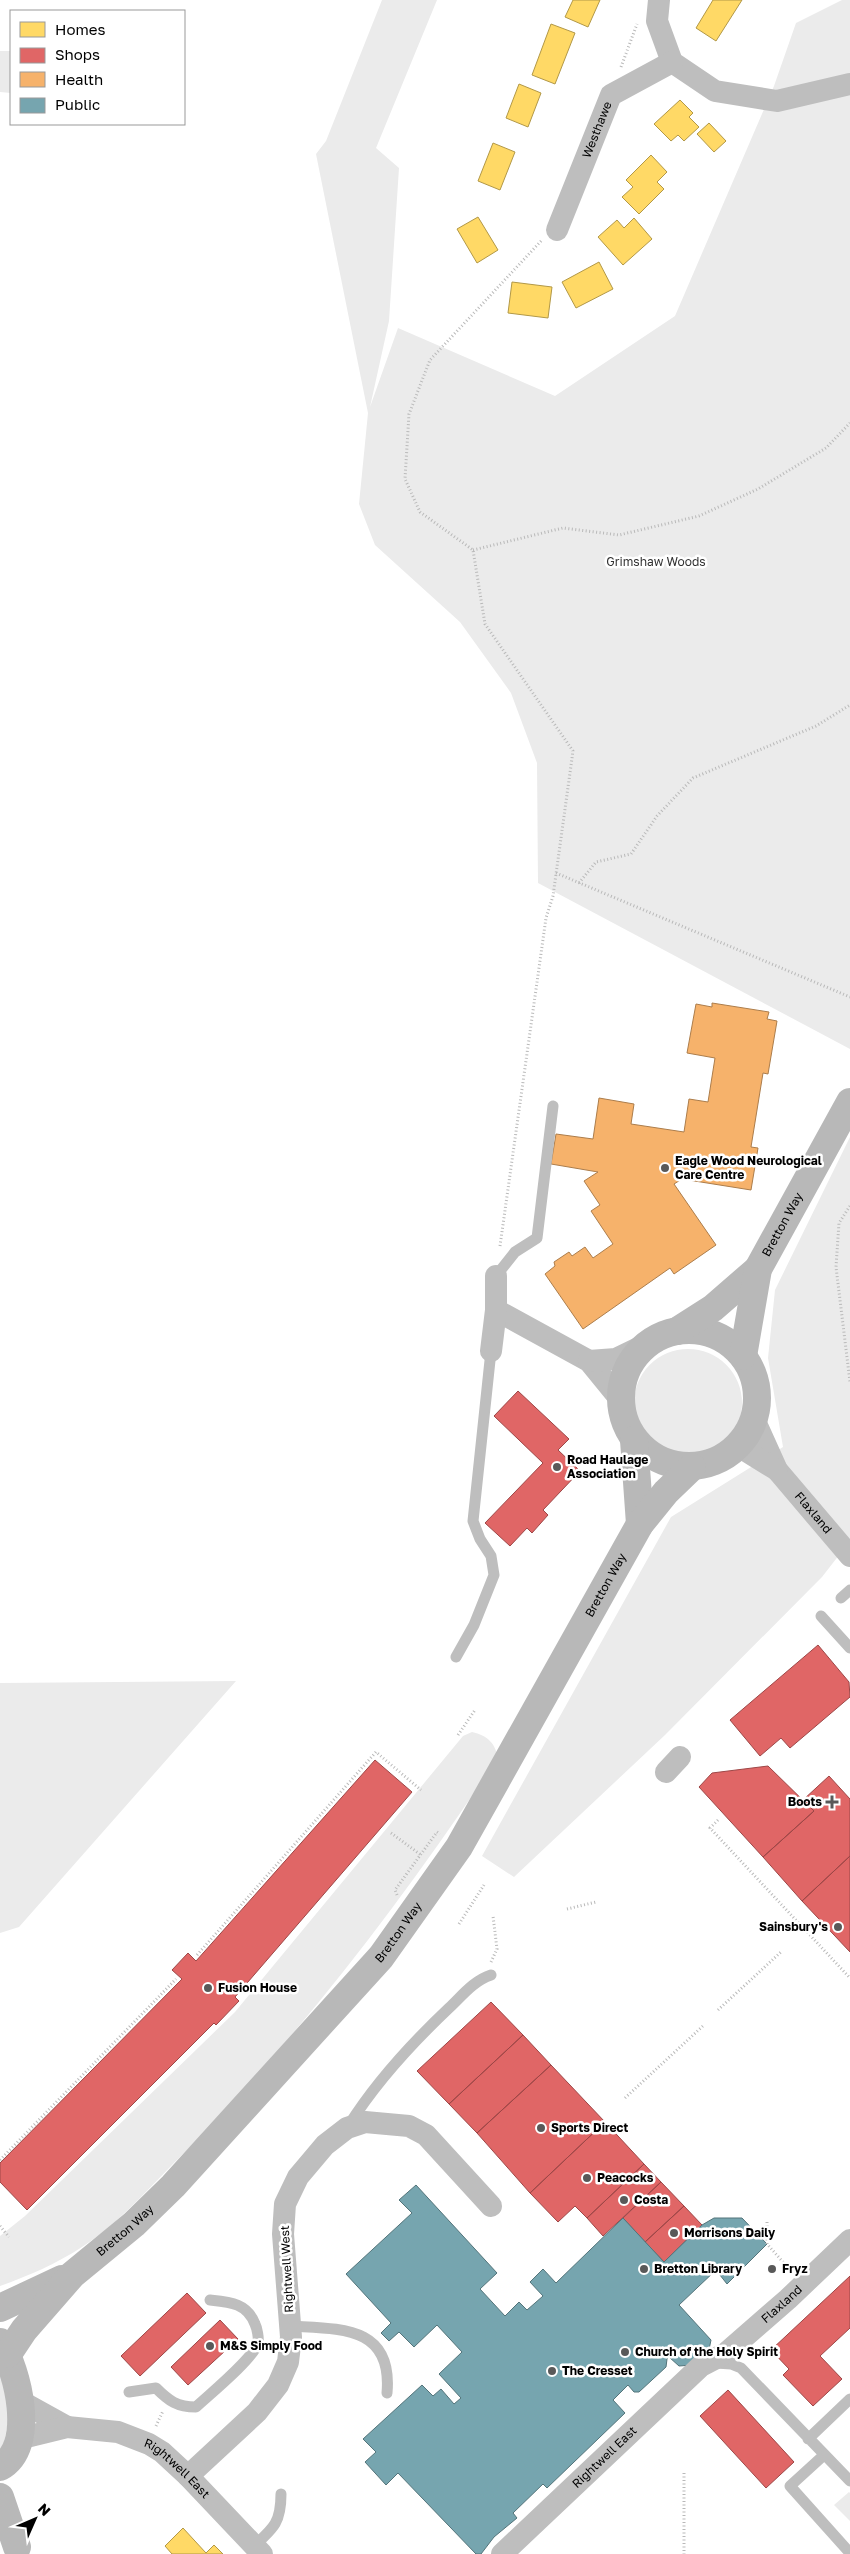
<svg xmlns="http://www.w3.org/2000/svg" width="850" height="2554" font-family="'Golos Text',sans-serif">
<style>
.green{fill:#ebebeb}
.homes{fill:#ffd966;stroke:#b29847}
.shops{fill:#e06666;stroke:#9d4747}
.health{fill:#f6b26b;stroke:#ac7d4b}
.public{fill:#76a5af;stroke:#53747a}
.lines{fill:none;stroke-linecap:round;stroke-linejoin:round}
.path{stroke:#b9b9b9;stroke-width:3;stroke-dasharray:1 2.5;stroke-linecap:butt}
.lane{stroke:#bebebe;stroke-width:11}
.street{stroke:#bebebe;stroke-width:22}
.secondary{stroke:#b8b8b8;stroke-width:28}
.poi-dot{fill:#595959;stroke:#fff;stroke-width:2}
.labels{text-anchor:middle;stroke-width:5;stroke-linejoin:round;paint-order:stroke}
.street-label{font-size:12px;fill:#000;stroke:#fff}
.park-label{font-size:12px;fill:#323232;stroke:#fff}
.poi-label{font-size:12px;font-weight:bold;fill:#000;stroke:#fff;text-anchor:start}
</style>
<rect width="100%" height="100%" fill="#fff"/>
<path class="green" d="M382,0H437L376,148L399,168L389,321L370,407L398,328L555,396L675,316L774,86L796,23L842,0H850V1049L538,883L537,763L511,693L460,622L375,545L359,504L368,413L316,154L326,141Z
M0,51H11V93L0,92Z
M850,1137V1541L822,1577L665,1735L514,1877L482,1856L671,1517L783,1447L768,1358L775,1290Z
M634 1403a54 54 0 1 1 108 0a54 54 0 1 1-108 0Z
M236,1681L19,1927L0,1933V1683Z
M472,1732C488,1736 494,1742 498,1757C404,1899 299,2037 179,2158C148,2189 118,2224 82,2247C56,2264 28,2276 0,2286V2236L25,2216L235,2012L463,1736Z
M0,2342L15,2381L0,2467Z
M849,2492L850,2493V2521L834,2505Z"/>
<path class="homes" d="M573,0H600L588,27L565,17Z
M713,0H742L716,41L696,28Z
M551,24L575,33L555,84L532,75Z
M519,84L541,93L528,127L506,118Z
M680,100L693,113L689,117L699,127L684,141L678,135L671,141L654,124Z
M709,123L726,141L714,152L697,134Z
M493,143L515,152L500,190L478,181Z
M651,155L667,172L657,182L664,189L639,214L622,197L633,187L626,180Z
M478,217L498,250L477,263L457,229Z
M634,218L652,239L623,265L598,237L617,220L624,228Z
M599,262L613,289L576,308L562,282Z
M512,282L552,287L548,318L508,313Z
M183,2528L206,2553L214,2545L223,2554H172L165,2546Z"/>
<path class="shops" d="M518,1391L569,1439L558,1450L580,1471L543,1510L548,1515L532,1533L527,1528L510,1546L485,1523L543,1463L494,1416Z
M818,1645L849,1682L850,1697L790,1748L781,1738L760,1756L730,1720Z
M375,1760L412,1792L235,1997L239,2001L216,2025L214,2023L27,2210L0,2182V2163L182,1979L172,1970L188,1953L196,1961Z
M768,1766L814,1811L763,1857L699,1787L712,1773Z
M829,1776L850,1799V1856L802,1901L763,1857L814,1811L803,1800Z
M850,1856V1952L802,1901Z
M491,2002L523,2035L449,2104L417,2071Z
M523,2035L551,2065L477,2133L449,2104Z
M551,2065L605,2122L530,2193L477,2133Z
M605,2122L644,2164L587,2218L575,2206L558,2222L530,2193Z
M644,2164L661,2182L603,2236L587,2218Z
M661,2182L684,2206L645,2242L623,2218Z
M684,2206L702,2225L664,2262L645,2242Z
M850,2276V2328L820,2356L842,2379L813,2406L783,2375L789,2369L771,2350Z
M187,2293L206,2313L140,2376L121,2356Z
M220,2320L238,2339L188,2385L171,2367Z
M728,2390L794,2462L766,2488L700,2416Z"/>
<path class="health" d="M712,1003L769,1012L767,1019L777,1021L768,1074L763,1073L751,1147L758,1148L751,1190L682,1179L674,1184L716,1245L674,1274L670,1268L583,1329L545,1274L555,1266L554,1262L569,1252L572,1256L585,1247L593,1258L613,1244L591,1211L600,1205L584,1181L598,1172L551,1164L556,1134L593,1139L599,1098L634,1104L631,1124L684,1132L689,1099L708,1102L715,1058L687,1053L696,1004L712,1007Z"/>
<path class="public" d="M416,2185L497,2273L480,2289L505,2316L519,2302L527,2310L543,2296L530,2282L543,2269L556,2283L623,2218L664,2262L702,2225L714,2218H742L767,2244L727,2284L716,2270L679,2305L711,2340L706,2364L679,2366L669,2357L667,2359L666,2367L639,2392H634L628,2385L613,2400L625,2413L547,2488L543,2484L513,2513L517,2518L494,2537L481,2554H476L398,2473L386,2485L365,2462L376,2452L363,2439L422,2385L433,2396L441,2389L454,2404L461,2398L439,2374L462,2352L437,2325L414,2347L399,2332L389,2341L381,2333L391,2323L346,2274L412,2213L399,2200Z"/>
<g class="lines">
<path class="path" d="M621,67L637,24
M473,550L563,528L619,535L699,516L758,489L826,448L850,423
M556,873L850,997
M579,883L596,862L631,854L657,816L693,778L816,726L850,705
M850,1206L839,1223L836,1267L850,1382
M500,1246L546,918L553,896L573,751L485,624L473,550L420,512L405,479L409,414L430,360L542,240
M458,1735L475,1710
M718,1820L710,1828L850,1978
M391,1833L421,1855
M397,1895L395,1890L437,1832L440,1834
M567,1909L596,1902
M459,1924L484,1885
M197,1955L376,1752L421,1790
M491,1962L497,1949L493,1916
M718,2010L782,1951
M625,2098L704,2025
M0,2160L176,1979
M767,2222V2244L790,2270
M0,2226L9,2237
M156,2426L163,2411
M684,2473V2554"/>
<path class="lane" d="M496,1276L515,1252L537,1238L553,1106
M841,1598L850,1590
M821,1616L850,1648
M456,1657L474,1625L494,1575L491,1556L480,1539L473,1521L491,1351
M349,2125C376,2082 412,2043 449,2008C462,1996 473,1981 491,1975
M290,2326C339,2329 393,2325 387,2393
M716,2363L731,2364L741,2368L850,2481
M129,2392L156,2388C169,2401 177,2407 196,2407C210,2394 253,2359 258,2343C259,2338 257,2328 255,2324C247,2303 230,2302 210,2300
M808,2439L850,2399
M824,2455L790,2486L850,2553
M254,2546C274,2528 281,2522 281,2494"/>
<g class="street">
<path d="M659,0L657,21L672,62L715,91L777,101L850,84"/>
<path id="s1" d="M557,230L611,95L672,62"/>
<path d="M496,1310L589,1361L620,1399"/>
<path d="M491,1351L496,1310V1276"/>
<path d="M589,1361L616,1359L647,1344"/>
<path id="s2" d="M754,1419L777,1470L850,1556"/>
<path d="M738,1446L777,1470"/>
<path d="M666,1772L680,1757"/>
<path d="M20,2401L67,2427"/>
<path id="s3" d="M18,2439L67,2427L118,2432L149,2444L162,2452L188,2476L262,2554"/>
<path d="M188,2476L257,2412L278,2385L288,2362L291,2337L283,2234L285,2204L298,2177L325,2145L347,2128L365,2122L409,2126L426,2135L491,2206"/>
<path id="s4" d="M502,2554L701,2366L726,2353L788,2299L850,2240"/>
</g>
<g class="secondary">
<circle cx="689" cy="1398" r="68"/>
<path d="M677,1331L713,1308L758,1269"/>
<path id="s5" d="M743,1356L758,1269L850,1102"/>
<path d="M634,1440L640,1524"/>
<path d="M0,2308L62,2279"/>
<path d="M0,2342C18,2370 37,2447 0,2467"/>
<path id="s6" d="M8,2354L24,2330L72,2275L134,2224L173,2186L381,1957L459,1847L640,1524L666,1492L692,1467"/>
<path d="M0,2497L17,2547"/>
</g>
</g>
<g class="poi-dot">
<circle cx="665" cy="1168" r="5"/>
<circle cx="557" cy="1467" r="5"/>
<path d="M829.5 1794.5h5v5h5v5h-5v5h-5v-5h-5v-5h5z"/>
<circle cx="838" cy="1927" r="5"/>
<circle cx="208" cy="1988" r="5"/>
<circle cx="541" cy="2128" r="5"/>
<circle cx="587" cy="2178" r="5"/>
<circle cx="624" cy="2200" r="5"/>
<circle cx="674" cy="2233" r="5"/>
<circle cx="644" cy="2269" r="5"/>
<circle cx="772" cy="2269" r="5"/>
<circle cx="210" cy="2346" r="5"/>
<circle cx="625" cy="2352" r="5"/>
<circle cx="552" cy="2371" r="5"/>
</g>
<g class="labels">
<g class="street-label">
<text dy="4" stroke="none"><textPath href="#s1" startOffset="108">Westhawe</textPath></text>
<text dy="4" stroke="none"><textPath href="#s5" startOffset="139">Bretton Way</textPath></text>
<text dy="4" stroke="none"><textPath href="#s2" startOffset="112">Flaxland</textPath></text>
<text dy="4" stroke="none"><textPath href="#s6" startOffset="981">Bretton Way</textPath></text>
<text dy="4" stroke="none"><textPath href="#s6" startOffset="576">Bretton Way</textPath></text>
<text dy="4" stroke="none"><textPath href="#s6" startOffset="171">Bretton Way</textPath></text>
<text transform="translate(287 2269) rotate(-93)" y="4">Rightwell West</text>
<text dy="4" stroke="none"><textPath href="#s4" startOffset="376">Flaxland</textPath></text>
<text dy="4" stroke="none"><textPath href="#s4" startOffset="141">Rightwell East</textPath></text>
<text dy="4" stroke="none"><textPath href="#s3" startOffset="172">Rightwell East</textPath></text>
</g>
<g class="park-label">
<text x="656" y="566">Grimshaw Woods</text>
</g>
<g class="poi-label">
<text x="675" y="1165">Eagle Wood Neurological<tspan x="675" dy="14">Care Centre</tspan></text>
<text x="567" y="1464">Road Haulage<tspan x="567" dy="14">Association</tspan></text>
<text x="822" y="1806" text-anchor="end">Boots</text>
<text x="828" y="1931" text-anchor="end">Sainsbury's</text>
<text x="218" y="1992">Fusion House</text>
<text x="551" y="2132">Sports Direct</text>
<text x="597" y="2182">Peacocks</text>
<text x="634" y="2204">Costa</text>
<text x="684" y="2237">Morrisons Daily</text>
<text x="654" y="2273">Bretton Library</text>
<text x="782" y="2273">Fryz</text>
<text x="220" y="2350">M&amp;S Simply Food</text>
<text x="635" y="2356">Church of the Holy Spirit</text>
<text x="562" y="2375">The Cresset</text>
</g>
</g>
<rect x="10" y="10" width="175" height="115" fill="#ffffff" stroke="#999999"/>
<rect x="20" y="22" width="25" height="15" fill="#ffd966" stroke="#999999"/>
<text x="55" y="35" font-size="15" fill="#000000">Homes</text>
<rect x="20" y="48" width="25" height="15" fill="#e06666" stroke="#999999"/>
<text x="55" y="60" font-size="15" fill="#000000">Shops</text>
<rect x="20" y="72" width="25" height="15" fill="#f6b26b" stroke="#999999"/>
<text x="55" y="85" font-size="15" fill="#000000">Health</text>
<rect x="20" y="98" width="25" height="15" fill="#76a5af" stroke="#999999"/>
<text x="55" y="110" font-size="15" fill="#000000">Public</text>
<g transform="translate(35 2519) rotate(45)" stroke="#ffffff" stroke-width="4" paint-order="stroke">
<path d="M0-4L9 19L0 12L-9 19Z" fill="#000000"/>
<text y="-8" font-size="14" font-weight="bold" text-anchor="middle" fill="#000000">N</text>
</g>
</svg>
